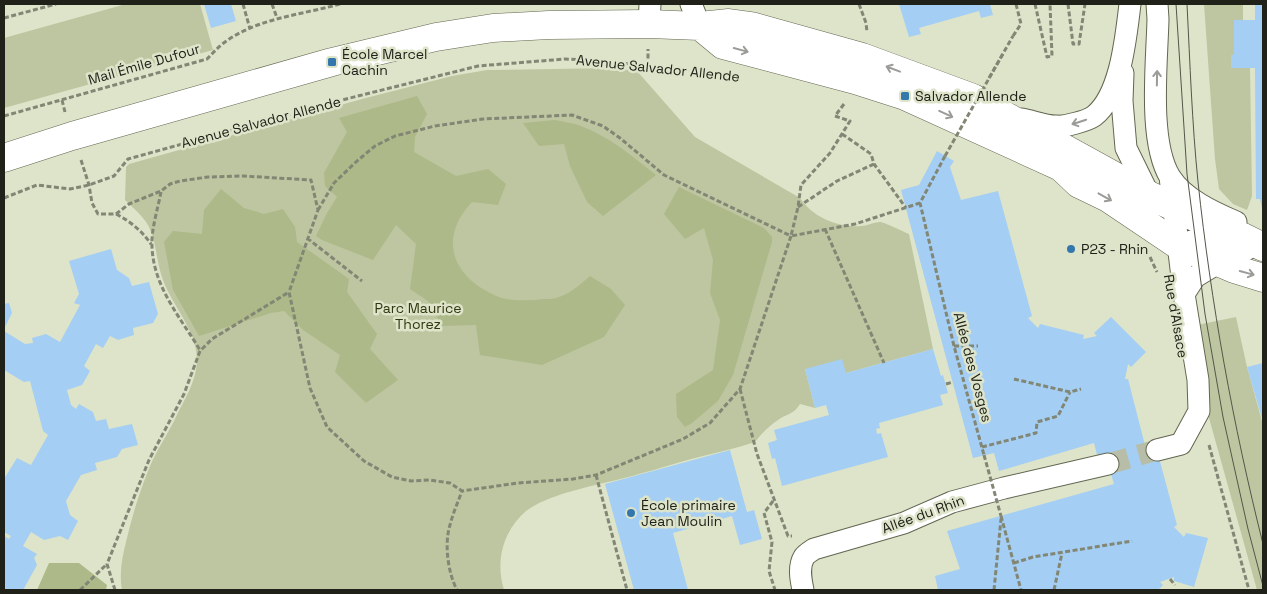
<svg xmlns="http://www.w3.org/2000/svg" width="1267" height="594" font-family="'Space Grotesk',sans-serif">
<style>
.green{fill:#bdc6a0}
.forest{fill:#adb988}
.building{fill:#a4cef3}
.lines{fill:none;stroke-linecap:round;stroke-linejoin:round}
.street-tunnel{stroke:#b7bda7;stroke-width:21;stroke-dasharray:21 11;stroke-linecap:butt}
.street-casing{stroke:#616650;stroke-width:23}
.secondary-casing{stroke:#616650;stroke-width:29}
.path{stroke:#828674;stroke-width:3;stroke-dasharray:5 2.5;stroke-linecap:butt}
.street{stroke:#fff;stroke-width:21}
.secondary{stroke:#fff;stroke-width:28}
.tram{stroke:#535649;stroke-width:1}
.path-bridge{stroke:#828674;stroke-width:3;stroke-dasharray:5 2.5;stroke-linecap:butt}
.oneway{stroke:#9b9c98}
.poi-dot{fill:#3377ad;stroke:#dde4ca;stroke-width:2}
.labels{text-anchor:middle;stroke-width:5;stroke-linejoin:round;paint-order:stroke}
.poi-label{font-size:14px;fill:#202219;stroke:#dde4ca;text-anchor:start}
.street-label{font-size:14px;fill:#202219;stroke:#dde4ca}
.park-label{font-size:14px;fill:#303710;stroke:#dde4ca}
</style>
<rect width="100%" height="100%" fill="#dde4ca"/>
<path class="green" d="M126,4H200L213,50L4,108V38Z
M1204,4H1243V20L1234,55H1231V68H1250L1252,196L1247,210L1233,204L1219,189L1215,159Z
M613,68L637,71L695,137L800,198C812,217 839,228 861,226C867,226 874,222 880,222C884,222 904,232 909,234L933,349L846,373L805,369L815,408L800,404C793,415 788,413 778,420C769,426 761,434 755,442C737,448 718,452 699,457C669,465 639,475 608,482C583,488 546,496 526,511C503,531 495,561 504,590H122C119,574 122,558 126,542C132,516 140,490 150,466C157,450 167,435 175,419C184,400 197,381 197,359C196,329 173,307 163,280C156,262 157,242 148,225C142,215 133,208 125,200L126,167L129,164L362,99L452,76L487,70Z
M1236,317L1247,367L1263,425V590H1257L1209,418L1207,392L1197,325Z"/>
<path class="forest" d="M417,96L427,114L415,137L414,152L456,176L488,169L506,184L498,205L472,202C436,240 454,279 499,297C510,301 532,301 544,299C549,299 554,299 559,297C571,293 581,284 590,276L611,289L625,305L604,337L542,365L480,355L476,325L442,326L428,301L410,289L416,244L396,225L373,260L322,240L316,236L327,213L337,197L325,186L324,173L347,132L339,118Z
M555,120C564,122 573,123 581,126C610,137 632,156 656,175L603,216L587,202L570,166L564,144L539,146L523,123Z
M679,187L764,228L772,237V242L733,375L718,401L692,423L685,427L677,417L676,394L713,370L720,320L710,293L713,260L704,228L685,239L664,214Z
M221,189L244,208L264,214L283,209L295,227L297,242L349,279L347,292L377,334L370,349L398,380L366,403L335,372L340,355L303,330L284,311L271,313L199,336L173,290L164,242L173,231L202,234L204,210Z
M49,563H79L107,585L106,590H37Z"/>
<path class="building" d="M204,4H231L236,21L211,28Z
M899,4H990L993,15L981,18L979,11L919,28L921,34L909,37Z
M1255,4H1263V213L1260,199H1256L1255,68H1231V55H1234V20H1255Z
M937,151L954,161L950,167L961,200L998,191L1032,316L1028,318L1038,328L1040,324L1084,335L1083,339L1097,336L1094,333L1111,317L1146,352L1131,367L1128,364L1125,379H1128L1147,453L1157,450L1177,525L1174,527L1184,537L1186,533L1208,538L1194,587L1174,581V577L1160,582L1163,585L1158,590H938L935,576L960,569L947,531L1114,484L1108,464L1100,466L1094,443L999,471L994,453L973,458L901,190L919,185Z
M111,249L117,270L129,278L132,286L149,282L158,314L153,323L133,328L134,335L118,340L110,336L103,348L96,344L84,366L90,371L82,385L67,390L71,405L76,409L79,404L93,412L96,421L106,419L109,429L132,424L138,445L122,449L117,457L95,463L97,470L81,475L66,501L70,515L78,521L68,540L60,536L44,540L31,532L23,546L37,554L34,558L37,565L23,590H4V536L9,539L11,536L4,532V479L17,458L31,465L48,435L43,431L30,381L24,382L4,370V331L25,344L33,343L32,338L46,334L60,342L80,305L74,303L79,294L69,261Z
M9,303L12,313L4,329V304Z
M933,349L941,376L943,375L948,393L940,395L943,405L879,423L880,428L876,429L877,434L881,433L888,457L782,486L775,458L772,459L768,443L777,440L774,430L829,415L826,405L815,408L805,369L842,359L846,373Z
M1263,363V422L1247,367Z
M730,450L747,512L754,510L762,539L740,545L732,516L673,533L688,590H634L605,484Z"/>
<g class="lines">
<path class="street-tunnel" d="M1108,464L1157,450"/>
<g class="street-casing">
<path id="street" d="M691,4L700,26
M1157,4L1158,19C1157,62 1148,141 1170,177C1184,199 1213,212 1236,222
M649,24L650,4
M1123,73L1122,101L1126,148L1151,199
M1022,119C1033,121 1045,126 1056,126C1064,127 1087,121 1094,116C1121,95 1126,36 1130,4
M1178,245L1195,240L1206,241L1246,250
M1184,294L1195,277L1218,263
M1157,450L1181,444L1199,411L1198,380L1184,294L1170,177
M803,590C801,580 798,567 804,557C806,554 811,551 814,549L904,523L952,502L1004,488L1108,464"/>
</g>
<g class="secondary-casing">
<path id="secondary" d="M700,26L723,45L855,80L905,96L1061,167L1079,184L1108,198L1178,245L1234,269L1263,278
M4,158L72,136L332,62L436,37L493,28L549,25L649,24L700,26L729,23L751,26L862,57L973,98L1149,195L1219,229L1243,237L1263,247"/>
</g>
<path class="path" d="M243,4L250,29
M272,4L277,18
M859,4L866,23L867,32
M1035,4L1047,57L1052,56L1050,4
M1068,4L1073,44H1079L1085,4
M4,18L56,4
M1013,36L1021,24L1016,4
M648,66V49
M989,78L1004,52
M62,100L65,112
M844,104L835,116L850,121L830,153L801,185L798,207L791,236L855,224L920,203
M4,116L207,59C213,53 218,47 225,42C258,18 301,15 340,4
M842,134L871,154L874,164L906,208
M945,156L920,203L954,346L984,455
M81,160L89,185L92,203L98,214H116L129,204L161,191L170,184L180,181L208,177L243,176L311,180L318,210L289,292L310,388L327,427L364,461L392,477L411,481L429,480L450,483L462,491C458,502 453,513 450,525C444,544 448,573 457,590
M161,192C158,208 151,230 152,246C153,286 180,317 200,350
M4,198L37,185L70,189L89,185L114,176L128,159L338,101L478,66L565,59L603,61L722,74
M798,207L837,181L874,164
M318,210L334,183L357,161L375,146L395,136L435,126L483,119L572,115L603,126L620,138L664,175L791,236L740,389L710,423L683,439L596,475L573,479L518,483L462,491
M116,214C131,222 141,230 151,244
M825,229L884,363
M307,238L362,281
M1150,257L1157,272
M954,346H978
M1014,379L1070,392L1081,389
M946,384L953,382
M740,389L757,454L788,536H792
M1209,445L1249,590
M982,447L1036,433L1037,422L1058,416L1070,392
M596,475L627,590
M773,501L764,513L772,542L769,571L775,590
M1001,516L1021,590
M1014,563L1033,557L1132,541
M1170,579L1175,585
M80,590L107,564
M115,590L107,564L149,460L184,394L200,351L212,339L289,292
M994,590L1001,519
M1054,590L1062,553"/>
<use href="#street" class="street"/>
<use href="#secondary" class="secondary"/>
<path class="tram" d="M1176,4L1187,174L1205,314L1223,417L1248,529L1263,586
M1187,4C1190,63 1192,123 1198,182C1211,303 1233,425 1263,544"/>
<path class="path-bridge" d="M945,156L1013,36
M984,455L1001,516"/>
</g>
<defs><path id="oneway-shaft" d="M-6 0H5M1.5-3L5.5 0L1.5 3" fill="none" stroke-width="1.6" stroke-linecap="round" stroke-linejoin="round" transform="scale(1.25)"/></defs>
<g class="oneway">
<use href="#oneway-shaft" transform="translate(741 50) rotate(15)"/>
<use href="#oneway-shaft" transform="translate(893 69) rotate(-159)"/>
<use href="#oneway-shaft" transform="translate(1157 78) rotate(-89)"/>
<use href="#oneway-shaft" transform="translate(946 114) rotate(25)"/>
<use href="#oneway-shaft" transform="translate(1079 122) rotate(162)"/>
<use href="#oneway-shaft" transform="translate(1105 197) rotate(29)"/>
<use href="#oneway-shaft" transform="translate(1247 273) rotate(15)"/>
</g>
<g class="poi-dot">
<rect x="327" y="57" width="10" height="10" rx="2.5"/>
<rect x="900" y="91" width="10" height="10" rx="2.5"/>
<circle cx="1071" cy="249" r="5"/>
<circle cx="631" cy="513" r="5"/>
</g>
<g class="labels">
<g class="poi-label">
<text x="342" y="59">École Marcel<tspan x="342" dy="16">Cachin</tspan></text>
<text x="915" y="101">Salvador Allende</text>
<text x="1081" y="254">P23 - Rhin</text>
<text x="641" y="510">École primaire<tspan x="641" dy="16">Jean Moulin</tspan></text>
</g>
<g class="street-label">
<text transform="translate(144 64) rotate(-16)" y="5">Mail Émile Dufour</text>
<text transform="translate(658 68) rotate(6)" y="5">Avenue Salvador Allende</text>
<text transform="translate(261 122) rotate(-15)" y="5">Avenue Salvador Allende</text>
<text transform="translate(1176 316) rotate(80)" y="5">Rue d'Alsace</text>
<text transform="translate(973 367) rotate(75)" y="5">Allée des Vosges</text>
<text transform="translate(923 514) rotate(-20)" y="5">Allée du Rhin</text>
</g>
<g class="park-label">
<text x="418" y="313">Parc Maurice<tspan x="418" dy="16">Thorez</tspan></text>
</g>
</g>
<rect width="1267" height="594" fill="none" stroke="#202219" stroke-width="10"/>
</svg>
